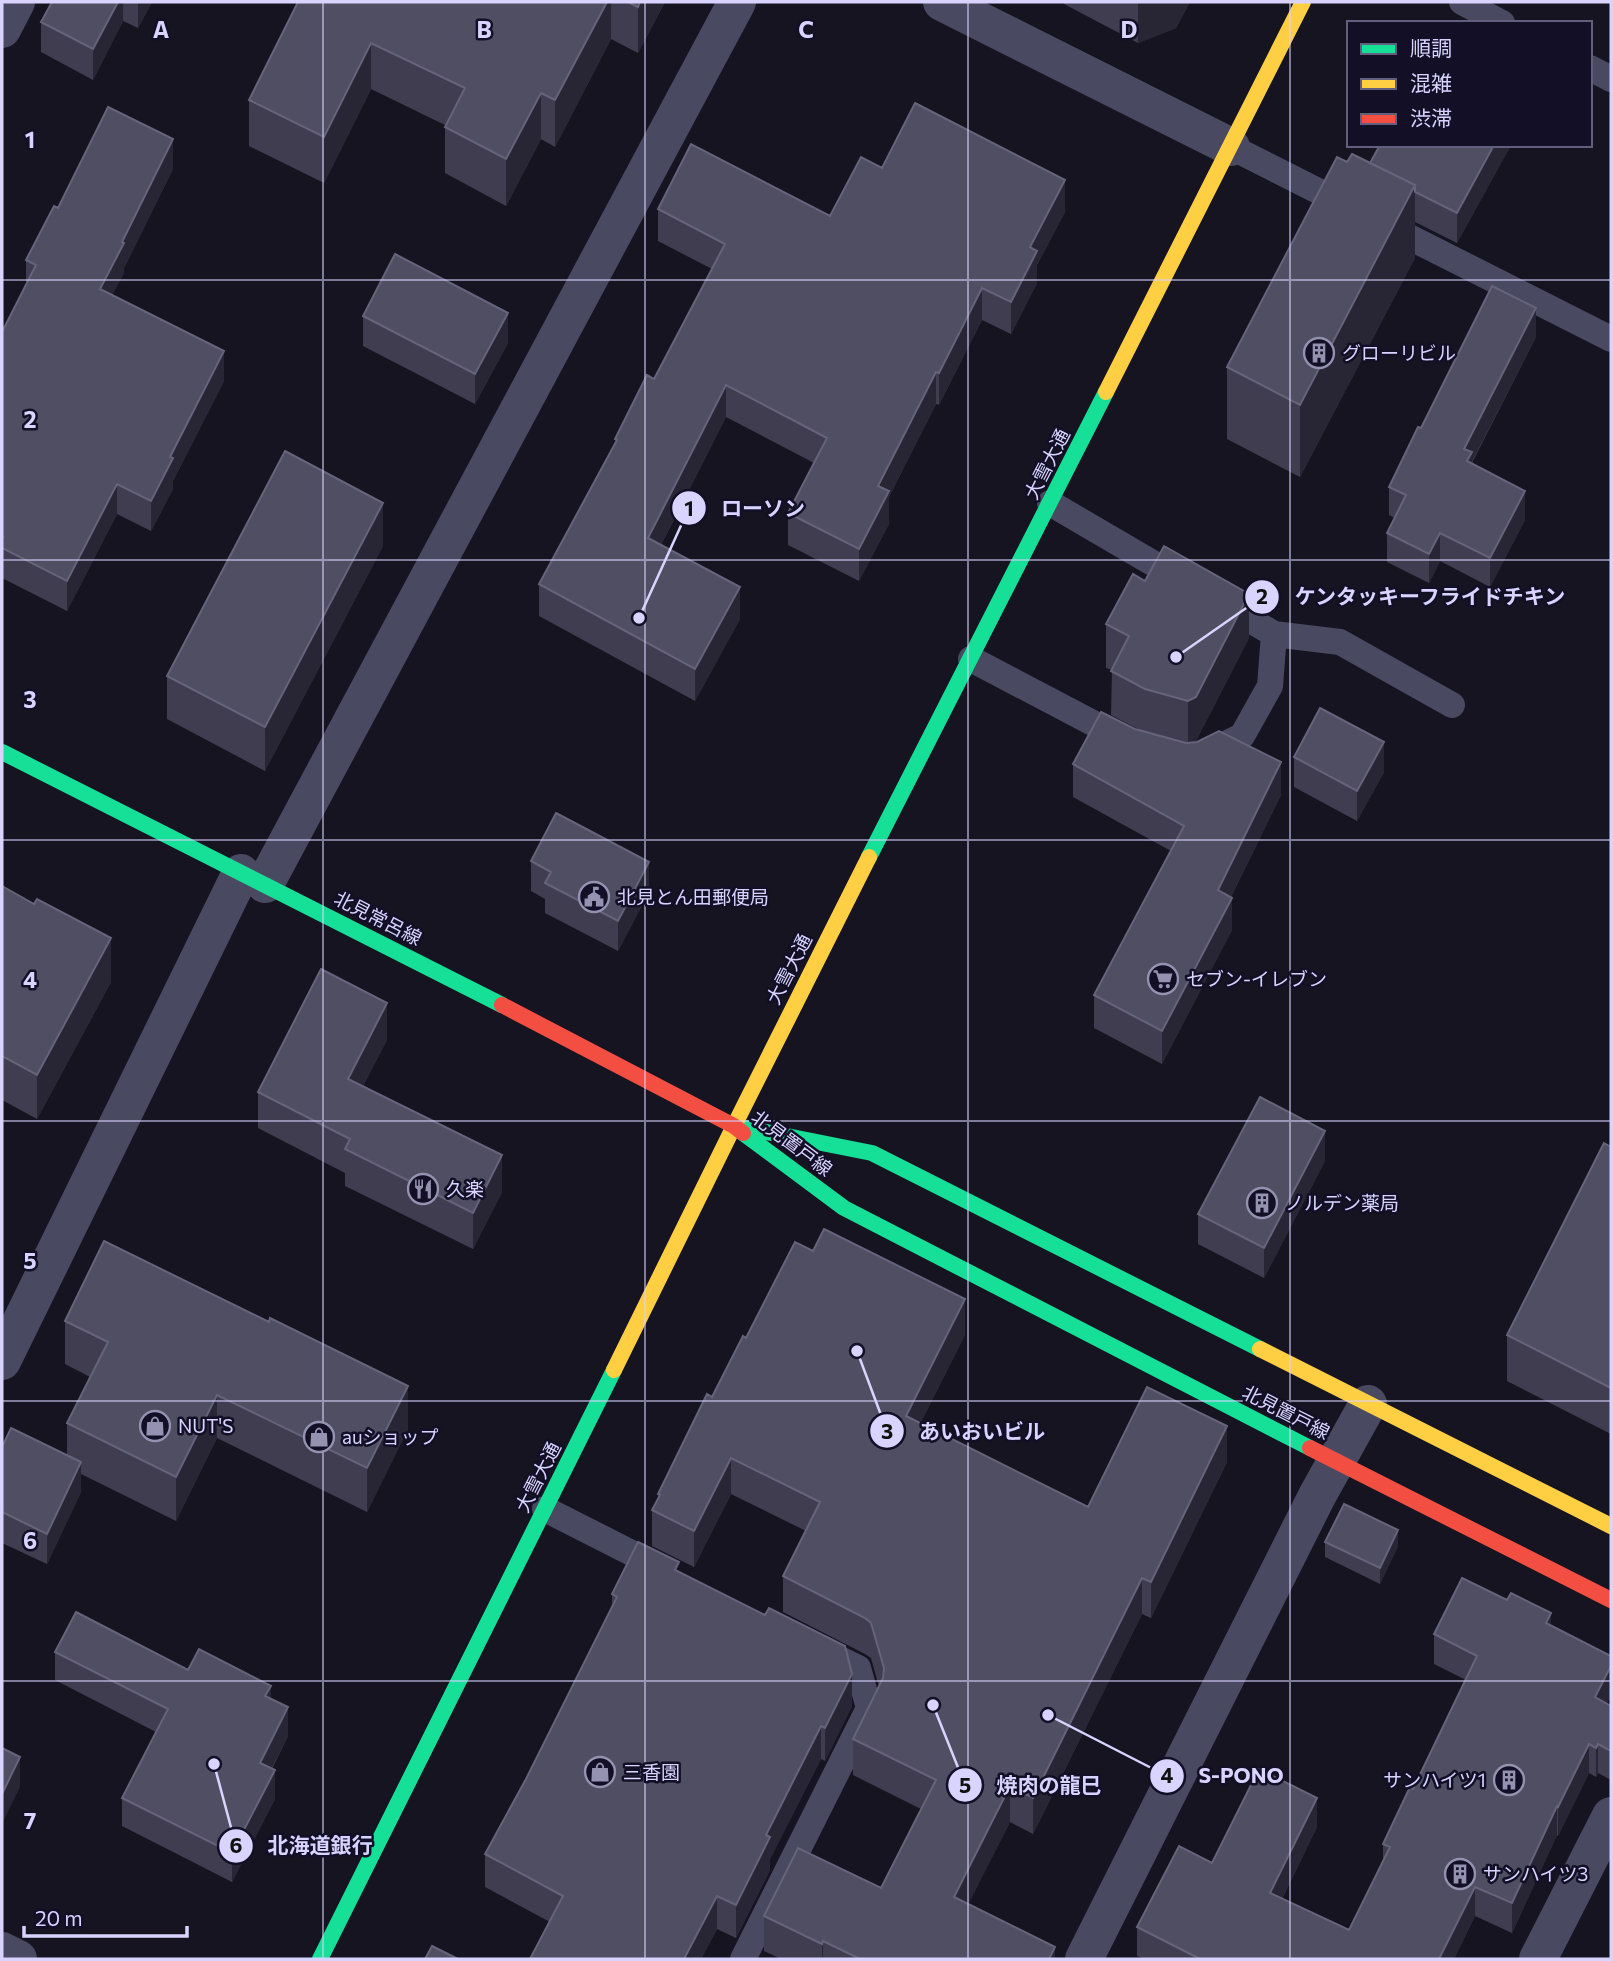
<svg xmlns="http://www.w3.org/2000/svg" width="1613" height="1961" font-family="Commissioner,'Noto Sans JP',sans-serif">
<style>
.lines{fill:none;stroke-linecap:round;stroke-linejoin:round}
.lane{stroke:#4a4962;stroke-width:26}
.street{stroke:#4a4962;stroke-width:38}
.fast{stroke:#16e098;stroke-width:16}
.slow{stroke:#ffcf43;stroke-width:16}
.jam{stroke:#f24e42;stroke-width:16}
.wall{fill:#403d50}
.shaded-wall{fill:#282635}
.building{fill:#504e63;stroke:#66637b;stroke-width:2}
.grid{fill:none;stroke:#d9d4ff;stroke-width:2;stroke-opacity:0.55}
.labels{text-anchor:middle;stroke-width:5;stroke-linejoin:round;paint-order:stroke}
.poi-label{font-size:19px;fill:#d9d4ff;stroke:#130f26;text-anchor:start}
.street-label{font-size:19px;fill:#d9d4ff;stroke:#130f26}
.grid-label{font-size:23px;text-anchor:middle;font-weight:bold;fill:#d9d4ff;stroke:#130f26;stroke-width:5;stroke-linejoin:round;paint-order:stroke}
.leader{fill:none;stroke:#d9d4ff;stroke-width:2.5}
.callout-dot{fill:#d9d4ff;stroke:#130f26;stroke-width:2.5}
.mark-label{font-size:21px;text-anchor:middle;font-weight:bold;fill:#111}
.callout-label{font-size:21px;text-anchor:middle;font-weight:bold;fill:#d9d4ff;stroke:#130f26;stroke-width:5;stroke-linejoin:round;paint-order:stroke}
</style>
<rect width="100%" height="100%" fill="#161421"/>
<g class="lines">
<path class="lane" d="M1462,2L1502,23
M1590,68L1611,79
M1231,147L1611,339
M1050,503L1185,582
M1218,601L1274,634L1340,642L1452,705
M971,659L1127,741
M1203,755L1242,736L1270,686L1274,634
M545,1509L663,1569
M743,1959L869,1708L858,1668L819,1649"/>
<path class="street" d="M942,2L1231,147
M2,29L16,2
M265,884L737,2
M2,1361L241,873
M2,1951L18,1959
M1084,1959L1317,1496L1368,1404
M1538,1959L1611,1816"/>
<path class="fast" d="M2,752L502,1005
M869,857L1106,392
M746,1128L872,1153L1260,1349
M743,1133L844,1208L1310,1448
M320,1959L614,1370"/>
<path class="slow" d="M1106,392L1303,2
M1260,1349L1611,1526
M614,1370L734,1126L869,857"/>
<path class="jam" d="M502,1005L734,1126L743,1133
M1310,1448L1611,1600"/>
</g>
<path class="wall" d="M52,2H152L138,28L123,21L93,80L41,52V22Z
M298,2H665L638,53L611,39L555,147L541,139L506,206L445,173V125L371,89L324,183L249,146V100Z
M1064,2H1190L1176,28L1138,43L1064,4Z
M1511,145L1457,243L1415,222V258L1300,477L1227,439V367L1347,162L1370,163Z
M882,168L1065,212L1037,265V283L1011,334L982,320L939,405L936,404L889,497V524L859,581L788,545V513L814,463L726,417L661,545L740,619L695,701L539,616V584L615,445V439L654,379L712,269L658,241V209L830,216Z
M173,169L124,268V273L112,295L224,381L173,481V489L151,531L117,514L67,611L2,578V332L26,285V260L58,208Z
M363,316L508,343L475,404L363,346Z
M1536,337L1472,463L1525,520L1490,587L1440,561L1429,583L1387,562V533L1395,518L1389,515V487L1421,428Z
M383,546L265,771L167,719V676Z
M1106,624L1249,638L1196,741L1192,743L1281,795L1231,897L1232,930L1162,1064L1094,1028V995L1171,851L1073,797V764L1135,729L1144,732L1111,715L1112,670L1106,668Z
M1294,757L1384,772L1357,821L1294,787Z
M531,861L649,892L618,951L545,913V899L531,891Z
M2,886L111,982L37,1119L2,1100Z
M387,1040L363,1086L502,1192L473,1249L345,1186V1173L258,1128V1092Z
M1611,1147V1434L1507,1381V1335Z
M1325,1161L1264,1278L1198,1244V1214Z
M65,1321L408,1429L367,1512L217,1438L176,1521L81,1474V1492L47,1564L2,1543V1447L67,1455V1423L90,1377L65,1364Z
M965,1335L920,1424L1088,1507L1227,1462L1151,1618L1142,1614L1033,1834L1010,1822L968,1904L1055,1959H781L764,1951V1916L881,1888L921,1809L853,1775V1739L879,1687L871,1658L865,1654L783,1612V1576L806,1531L731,1494L694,1567L652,1546V1510L658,1500V1494L746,1338Z
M1325,1542L1398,1546L1380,1584L1325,1557Z
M679,1572L852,1706L825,1761L821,1759L770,1859V1870L736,1938L717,1929L701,1959H530L550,1922L485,1887V1854L526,1779L612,1607V1594Z
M1551,1626L1611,1695L1607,1703L1611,1706V1780L1598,1773L1596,1777L1589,1773L1558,1836L1557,1835L1512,1933L1475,1916L1454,1959H1144L1137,1956V1927L1212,1863L1317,1827L1282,1899L1349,1930L1383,1862V1844L1413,1789L1466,1680L1434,1664V1634Z
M55,1652L188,1670L288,1736L272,1769L275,1799L232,1882L122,1826V1798L156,1732L55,1680Z"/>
<path class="shaded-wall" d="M118,2H123V21L93,80V49Z
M138,2H152L138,28Z
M607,2H611V39L555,147V100Z
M640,2H665L638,53V7Z
M1138,2H1190L1176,28L1138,43Z
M371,43V89L324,183V137Z
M541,93V139L506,206V159Z
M173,139V169L124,268V273L100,319V289Z
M1494,145H1511L1457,243V213Z
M1065,180V212L1037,265V283L1011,334V302L1030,247Z
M1415,185V258L1300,477V405Z
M982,288V320L939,405V373Z
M1536,308V337L1467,471L1464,449Z
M508,313V343L475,404V374Z
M224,351V381L173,481V489L151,531V501L170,457Z
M936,372V404L889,497V524L859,581V549L878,486Z
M726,385V417L648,570V538Z
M117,484V514L67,611V581Z
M1525,491V520L1490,587V558Z
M383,503V546L265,771V727Z
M1440,533V561L1429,583V554Z
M740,587V619L695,701V669Z
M1249,594V638L1196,741L1188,744V701Z
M1384,742V772L1357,821V791Z
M1281,762V795L1218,923V890Z
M649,862V892L618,951V921Z
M1232,898V930L1162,1064V1031Z
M111,938V982L37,1119V1075Z
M387,1003V1040L348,1115V1079Z
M1325,1131V1161L1264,1278V1248Z
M502,1155V1192L473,1249V1213Z
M965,1299V1335L906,1452V1416Z
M408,1386V1429L367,1512V1468Z
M217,1395V1438L176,1521V1477Z
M1227,1426V1462L1151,1618V1582Z
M731,1458V1494L694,1567V1531Z
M81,1462V1492L47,1564V1534Z
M1398,1530V1546L1380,1584V1568Z
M1142,1578V1614L1033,1834V1798Z
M1551,1613V1642L1546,1623Z
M1611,1666V1695L1595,1726V1697Z
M852,1674V1706L825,1761V1728Z
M271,1686V1715L265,1696Z
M288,1707V1736L260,1791V1763Z
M821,1726V1759L770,1859V1870L736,1938V1905L766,1835Z
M1589,1744V1773L1558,1836V1807Z
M1598,1744V1773L1596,1777V1748Z
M20,1757V1787L2,1824V1794Z
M275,1770V1799L232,1882V1853Z
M1010,1786V1822L954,1933V1897Z
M1317,1798V1827L1270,1923V1893Z
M1557,1806V1835L1512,1933V1903Z
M1475,1887V1916L1454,1959H1439Z
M717,1896V1929L701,1959H684Z
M823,1941V1959H822V1944Z
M1055,1947V1959H1049Z"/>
<path class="building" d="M52,2H118L93,49L41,22Z
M298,2H607L555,100L541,93L506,159L445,127L465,88L371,43L324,137L249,100Z
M628,2H640L638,7Z
M915,103L1065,180L1030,247L1037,251L1011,302L982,288L939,373L936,372L878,486L889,491L859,549L788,513L827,438L726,385L648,538L740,587L695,669L539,584L617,440L615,439L647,375L654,379L725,244L658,209L691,144L830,216L861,157L882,168Z
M108,107L173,139L122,242L124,243L100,289L224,351L170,457L173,458L151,501L117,484L67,581L2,548V539L3,537H2V332L36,265L26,260L54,206L58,208Z
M1380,145H1494L1457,213L1415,192V185L1370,163Z
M1352,154L1415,185L1300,405L1227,367L1337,157L1347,162Z
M395,254L508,313L475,374L363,316Z
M1492,286L1536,308L1464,449L1472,452L1467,461L1525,491L1490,558L1440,533L1429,554L1387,533L1406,495L1389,487L1418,427L1421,428Z
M285,451L383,503L265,727L167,676Z
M1164,546L1249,594L1196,697L1188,701L1145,689L1111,671L1129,636L1106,624L1133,574L1145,581Z
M1320,708L1384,742L1357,791L1294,757Z
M1101,712L1135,729L1186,743L1197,742L1219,731L1281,762L1218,890L1232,898L1162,1031L1094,995L1184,826L1073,764Z
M556,813L649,862L618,921L545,883L551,872L531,861Z
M2,886L34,904L37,899L111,938L37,1075L2,1056Z
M321,969L387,1003L348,1079L502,1155L473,1213L345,1149L350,1139L258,1092Z
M1260,1097L1325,1131L1264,1248L1198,1214Z
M1604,1143L1611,1147V1388L1507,1335Z
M824,1229L965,1299L906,1416L1088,1507L1147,1387L1227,1426L1151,1582L1142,1578L1033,1798L1010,1786L954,1897L1055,1947L1049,1959H860L823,1941L822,1944L764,1916L798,1848L881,1888L936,1780L853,1739L883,1678L884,1668L871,1623L865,1618L783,1576L820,1502L731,1458L694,1531L652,1510L660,1495L658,1494L707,1394L712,1397L743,1336L746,1338L795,1242L813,1251Z
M104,1241L269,1322L270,1318L408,1386L367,1468L217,1395L176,1477L67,1423L108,1342L65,1321Z
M11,1428L81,1462L47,1534L2,1512V1447Z
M1344,1504L1398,1530L1380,1568L1325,1542Z
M638,1542L679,1562L675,1570L765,1615L769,1608L845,1646L852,1674L825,1728L821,1726L766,1835L770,1837L736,1905L717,1896L684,1959H530L563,1896L485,1854L526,1779L617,1597L612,1594Z
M1462,1578L1507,1600L1511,1593L1551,1613L1546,1623L1611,1656V1666L1595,1697L1611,1706V1751L1598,1744L1596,1748L1589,1744L1558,1807L1557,1806L1512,1903L1475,1887L1439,1959H1200L1137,1927L1179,1846L1212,1863L1259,1769L1317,1798L1270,1893L1349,1930L1390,1847L1383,1844L1410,1787L1413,1789L1477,1656L1434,1634Z
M76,1612L188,1670L199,1649L271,1686L265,1696L288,1707L260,1763L275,1770L232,1853L122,1798L168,1709L55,1652Z
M2,1748L20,1757L2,1794Z
M432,1946L458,1959H425Z"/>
<path class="grid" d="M323,2V1959M645,2V1959M968,2V1959M1290,2V1959M2,280H1611M2,560H1611M2,840H1611M2,1121H1611M2,1401H1611M2,1681H1611"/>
<defs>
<g id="building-ring" transform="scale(1.575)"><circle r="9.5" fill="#130f26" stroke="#9591b1" stroke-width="1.5"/><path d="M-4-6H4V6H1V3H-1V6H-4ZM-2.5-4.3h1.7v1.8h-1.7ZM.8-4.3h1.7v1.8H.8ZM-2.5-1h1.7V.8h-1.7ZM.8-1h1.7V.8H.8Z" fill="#9591b1"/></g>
<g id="civic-ring" transform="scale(1.575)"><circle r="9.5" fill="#130f26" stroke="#9591b1" stroke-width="1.5"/><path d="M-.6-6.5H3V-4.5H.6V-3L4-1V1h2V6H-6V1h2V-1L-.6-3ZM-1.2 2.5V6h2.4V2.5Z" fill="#9591b1"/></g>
<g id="supermarket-ring" transform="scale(1.575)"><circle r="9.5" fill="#130f26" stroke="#9591b1" stroke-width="1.5"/><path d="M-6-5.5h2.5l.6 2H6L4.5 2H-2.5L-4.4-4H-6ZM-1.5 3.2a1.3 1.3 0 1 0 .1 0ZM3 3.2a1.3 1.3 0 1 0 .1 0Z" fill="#9591b1"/></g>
<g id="restaurant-ring" transform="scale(1.575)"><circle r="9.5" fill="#130f26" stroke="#9591b1" stroke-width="1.5"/><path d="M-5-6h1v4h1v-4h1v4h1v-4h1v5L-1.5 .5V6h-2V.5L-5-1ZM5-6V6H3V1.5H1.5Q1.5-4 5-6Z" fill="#9591b1"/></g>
<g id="shop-ring" transform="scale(1.575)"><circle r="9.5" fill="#130f26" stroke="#9591b1" stroke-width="1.5"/><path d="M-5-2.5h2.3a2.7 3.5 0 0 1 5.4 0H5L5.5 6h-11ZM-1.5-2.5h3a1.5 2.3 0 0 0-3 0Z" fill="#9591b1"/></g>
</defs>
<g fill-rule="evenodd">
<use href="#building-ring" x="1319" y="353"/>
<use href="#civic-ring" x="594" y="897"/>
<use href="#supermarket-ring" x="1163" y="979"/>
<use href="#restaurant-ring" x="423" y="1189"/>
<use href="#building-ring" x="1262" y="1203"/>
<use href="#shop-ring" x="155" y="1426"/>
<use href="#shop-ring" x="319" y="1437"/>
<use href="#shop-ring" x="600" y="1772"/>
<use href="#building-ring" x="1509" y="1780"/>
<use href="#building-ring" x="1460" y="1874"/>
</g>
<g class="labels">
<g class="poi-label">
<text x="1342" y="360">グローリビル</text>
<text x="617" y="904">北見とん田郵便局</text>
<text x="1186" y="986">セブン-イレブン</text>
<text x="446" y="1196">久楽</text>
<text x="1285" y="1210">ノルデン薬局</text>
<text x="178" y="1433">NUT'S</text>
<text x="342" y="1444">auショップ</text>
<text x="623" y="1779">三香園</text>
<text x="1486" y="1787" text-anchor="end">サンハイツ1</text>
<text x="1483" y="1881">サンハイツ3</text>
</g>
<g class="street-label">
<text transform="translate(1047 464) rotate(-63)" y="7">大雪大通</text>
<text transform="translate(378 918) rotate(27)" y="7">北見常呂線</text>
<text transform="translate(789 969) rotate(-63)" y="7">大雪大通</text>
<text transform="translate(792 1143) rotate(37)" y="7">北見置戸線</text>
<text transform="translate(1286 1412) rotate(27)" y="7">北見置戸線</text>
<text transform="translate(538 1477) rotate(-63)" y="7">大雪大通</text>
</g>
</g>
<g class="grid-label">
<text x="161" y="38">A</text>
<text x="484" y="38">B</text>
<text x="806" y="38">C</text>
<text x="1129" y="38">D</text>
<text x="30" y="148">1</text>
<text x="30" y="428">2</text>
<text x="30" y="708">3</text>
<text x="30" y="988">4</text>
<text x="30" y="1269">5</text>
<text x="30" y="1549">6</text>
<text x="30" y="1829">7</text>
</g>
<path class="leader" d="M639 618L689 508M1176 657L1262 597M857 1351L887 1431M1048 1715L1167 1776M933 1705L965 1785M214 1764L236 1846"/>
<g class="callout-dot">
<circle cx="639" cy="618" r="7"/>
<circle cx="1176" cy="657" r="7"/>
<circle cx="857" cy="1351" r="7"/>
<circle cx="1048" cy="1715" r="7"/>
<circle cx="933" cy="1705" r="7"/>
<circle cx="214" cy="1764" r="7"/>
<circle cx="689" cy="508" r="18"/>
<circle cx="1262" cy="597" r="18"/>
<circle cx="887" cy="1431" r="18"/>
<circle cx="1167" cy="1776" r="18"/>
<circle cx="965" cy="1785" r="18"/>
<circle cx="236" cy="1846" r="18"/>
</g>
<g class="mark-label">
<text x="689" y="516">1</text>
<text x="1262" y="604">2</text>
<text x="887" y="1439">3</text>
<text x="1167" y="1783">4</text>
<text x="965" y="1793">5</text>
<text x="236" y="1853">6</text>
</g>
<g class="callout-label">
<text x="763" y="516">ローソン</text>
<text x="1430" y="604">ケンタッキーフライドチキン</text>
<text x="982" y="1439">あいおいビル</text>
<text x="1241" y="1783">S-PONO</text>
<text x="1049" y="1793">焼肉の龍巳</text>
<text x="320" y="1853">北海道銀行</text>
</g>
<rect width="1613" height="1961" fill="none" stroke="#d9d4ff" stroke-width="7"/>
<rect x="1347" y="21" width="245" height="126" fill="#130f26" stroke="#625e7d" stroke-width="2"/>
<rect x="1361" y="44" width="35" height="10" fill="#16e098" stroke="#625e7d" stroke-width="2"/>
<text x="1410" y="56" font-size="21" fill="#d9d4ff">順調</text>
<rect x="1361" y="79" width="35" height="10" fill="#ffcf43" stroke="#625e7d" stroke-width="2"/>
<text x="1410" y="91" font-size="21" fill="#d9d4ff">混雑</text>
<rect x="1361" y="114" width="35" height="10" fill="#f24e42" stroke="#625e7d" stroke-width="2"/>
<text x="1410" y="126" font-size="21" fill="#d9d4ff">渋滞</text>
<path d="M24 1926v10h163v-10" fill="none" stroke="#d9d4ff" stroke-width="3.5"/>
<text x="35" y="1926" font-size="21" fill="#d9d4ff" stroke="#130f26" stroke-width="5" paint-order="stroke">20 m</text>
</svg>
